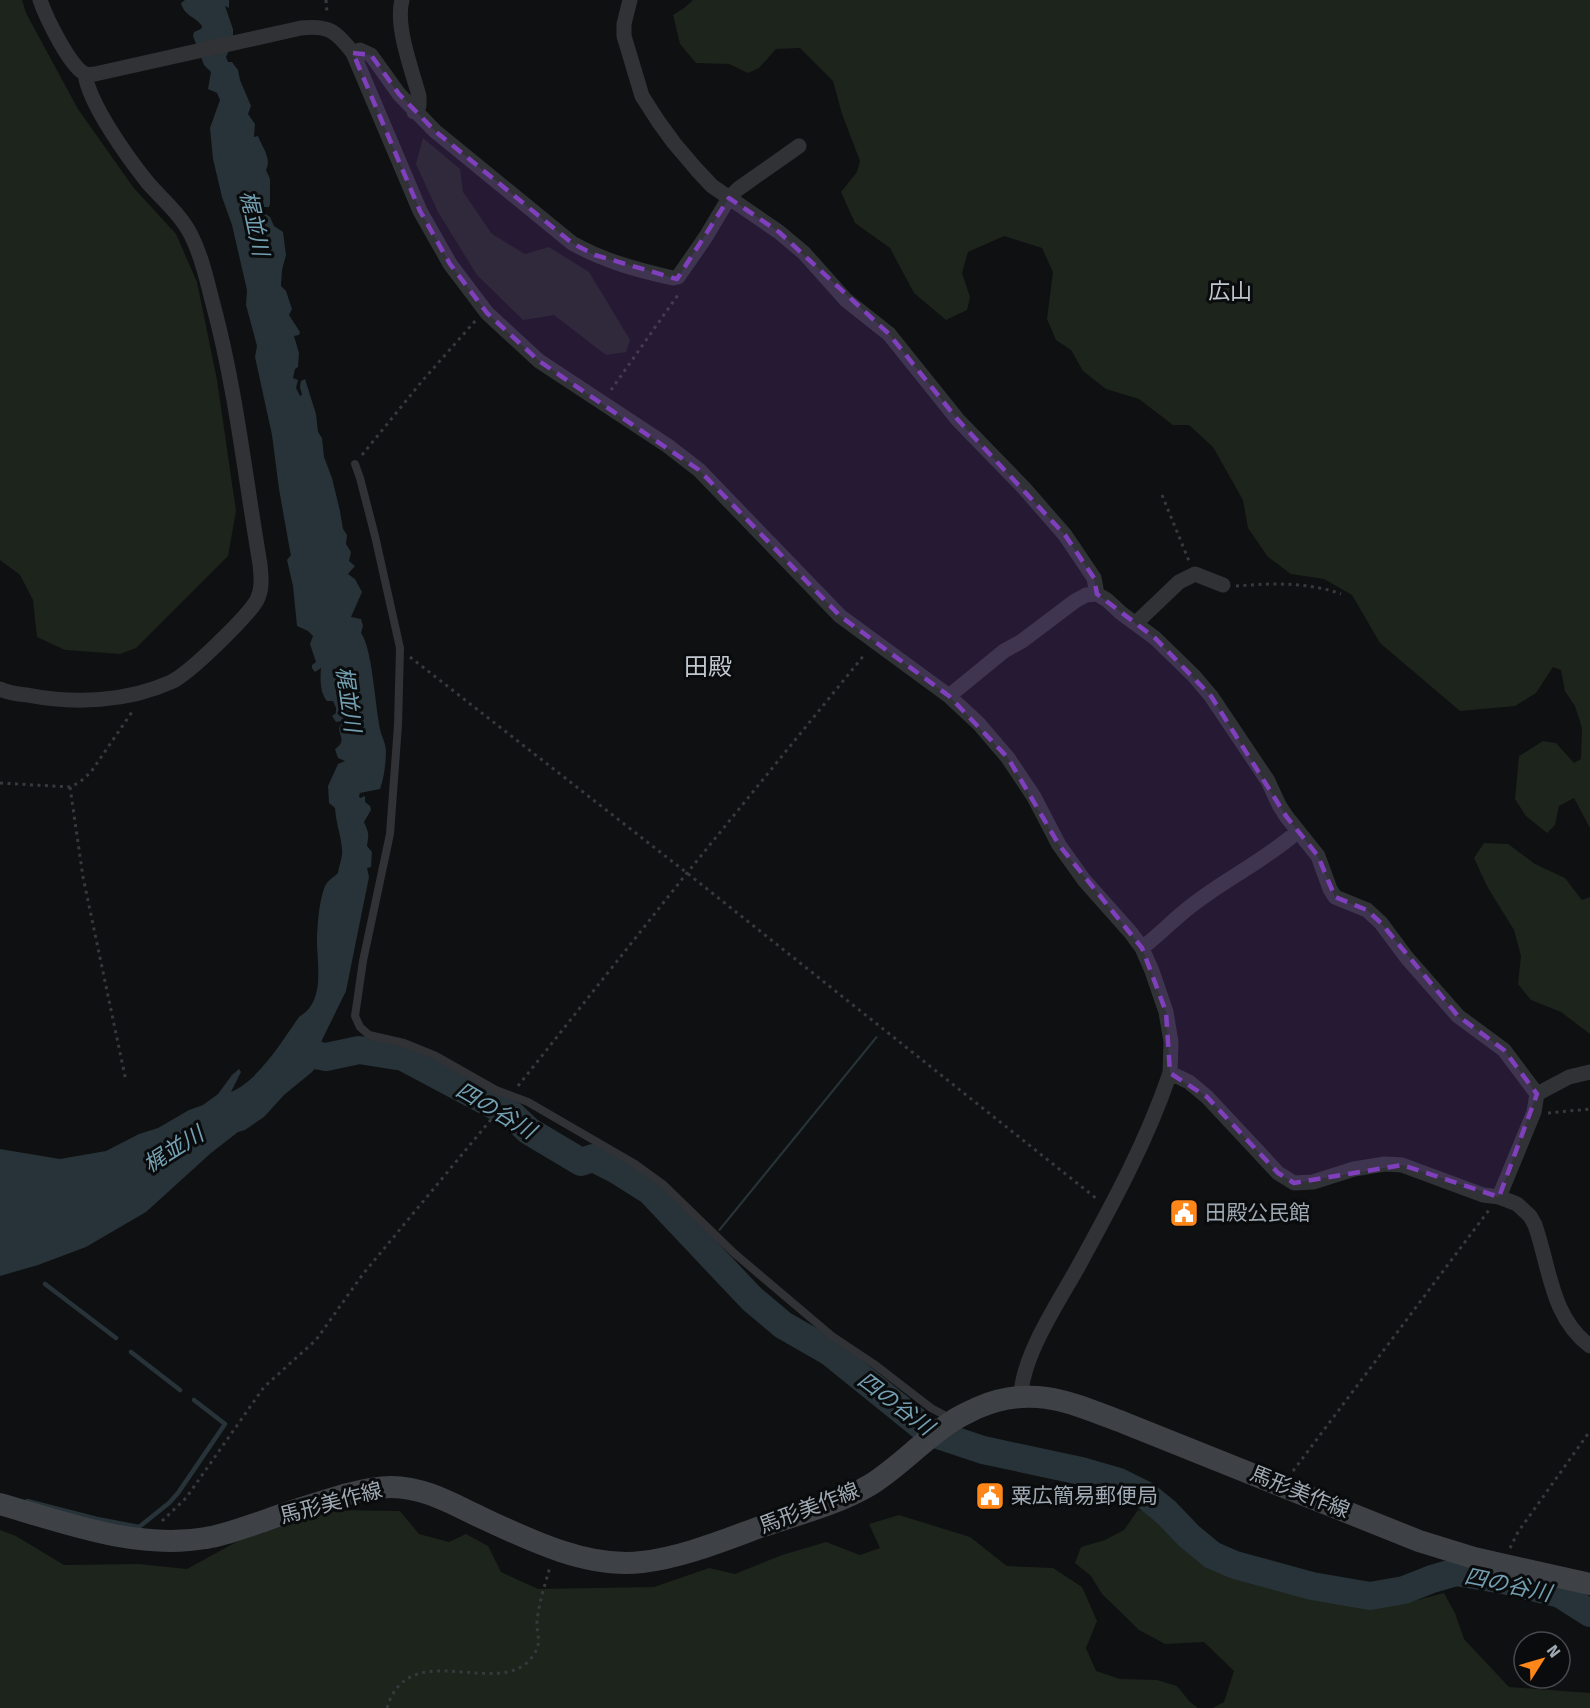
<svg xmlns="http://www.w3.org/2000/svg" width="1590" height="1708" font-family="'Fira Sans','Noto Sans JP',sans-serif">
<style>
.green{fill:#1c241c}
.water{fill:#273338}
.lines{fill:none;stroke-linecap:round;stroke-linejoin:round}
.stream{stroke:#273338;stroke-width:4.5}
.river{stroke:#273338;stroke-width:28}
.path{stroke:#36393d;stroke-width:3;stroke-dasharray:3 4.5;stroke-linecap:butt}
.lane{stroke:#303236;stroke-width:8}
.street{stroke:#303236;stroke-width:15}
.secondary{stroke:#3e4246;stroke-width:22}
.marked{fill:#803fbd;fill-opacity:0.2;stroke:#803fbd;stroke-width:4.5;stroke-dasharray:12 8;stroke-linejoin:round}
.labels{text-anchor:middle;stroke-width:6;stroke-linejoin:round;paint-order:stroke}
.poi-label{font-size:21px;fill:#9fa9b3;stroke:#0a0b0c;text-anchor:start}
.street-label{font-size:21px;fill:#9fa9b3;stroke:#0a0b0c}
.water-label{font-size:22px;font-style:italic;fill:#73a0b2;stroke:#0a0b0c}
.neighbourhood-label{font-size:22px;fill:#c0c7cf;stroke:#0a0b0c}
.quarter-label{font-size:24px;fill:#c0c7cf;stroke:#0a0b0c}
</style>
<rect width="100%" height="100%" fill="#0f1011"/>
<path class="green" d="M0,0H22L26,13L78,109L133,187L176,234L197,282L217,380L236,511L228,556L136,648L120,654L65,650L37,637L33,600L20,575L0,560Z
M693,0H1590V828L1574,798L1559,806L1555,825L1547,833L1526,816L1515,799L1519,756L1543,741L1556,743L1574,763L1581,759L1582,728L1575,706L1565,691L1561,670L1553,667L1536,693L1515,706L1460,711L1380,643L1352,595L1324,579L1291,574L1268,557L1248,528L1243,500L1213,447L1189,425H1173L1139,399L1106,389L1083,371L1071,350L1056,340L1047,319L1053,272L1042,248L1004,236L968,252L962,273L970,297L967,310L946,320L914,293L890,248L855,223L841,192L857,172L860,161L842,114L833,81L800,48L776,49L759,68L748,73L729,64L696,63L680,44L673,15L684,8Z
M423,138L460,169L463,192L492,234L525,254L549,247L589,272L630,340L626,352L606,355L554,315L523,320L477,275L438,212L416,164Z
M1484,843L1508,844L1535,864L1565,878L1582,900L1590,897V1034L1561,1012L1531,1000L1518,984L1521,956L1514,930L1488,888L1474,858Z
M331,1510L400,1511L419,1534L449,1542L466,1534L488,1546L501,1572L538,1589L654,1587L709,1568L735,1574L782,1555L826,1542L860,1555L880,1548L869,1524L899,1515L970,1537L1007,1566L1053,1568L1082,1587L1097,1621L1086,1648L1096,1671L1120,1679L1157,1680L1177,1686L1190,1702L1198,1708H0V1530L16,1536L64,1565L139,1564L187,1569L238,1541Z
M1138,1510L1157,1514L1192,1547L1224,1566L1301,1589L1355,1602L1406,1603L1444,1593L1455,1613L1464,1639L1509,1687L1590,1693V1708H1213L1224,1702L1234,1671L1204,1642L1165,1644L1139,1630L1102,1594L1091,1576L1075,1563L1081,1547L1105,1540L1124,1530Z"/>
<path class="water" d="M185,0H229V8L225,6L233,29V41L226,57L228,62H232L238,70L240,80L251,106L248,114L255,124L254,137L258,136C262,147 272,158 266,170L270,179V204L269,207H264V213L270,217L274,226L283,232L286,255L282,270L281,286L286,291L292,309L289,315L300,332L299,335L294,336L299,353L298,367L295,369L293,378L298,380L296,388L300,396L302,395L300,387L301,381L305,379L316,414L318,432L322,438L324,457L332,478L340,511L343,529L347,535L346,544L351,552L349,561L355,566L348,574L355,579L362,592L351,617L361,619L363,626L361,633C373,649 375,710 381,733C383,739 386,745 386,751C386,763 384,778 380,789L360,793L359,796L360,798L365,796V802L370,806L371,810L364,822C369,834 369,833 367,846L372,852L371,867L367,868L369,877L346,991L322,1040L321,1045L325,1050L319,1064L312,1072L284,1095L264,1117L245,1130L238,1132L211,1153L146,1212L86,1247L38,1265L0,1276V1149L60,1159L106,1151L139,1134L158,1128L189,1110L203,1105L218,1094L232,1075L239,1069L241,1072L231,1092C259,1080 282,1041 299,1017C327,1001 316,962 317,936C318,920 319,902 325,886C328,880 334,877 338,873C339,866 343,856 342,850C341,835 336,824 335,808L329,803L328,786L338,764L345,761L338,758L335,749C346,741 340,738 339,728L342,723L341,721L336,722L332,716L336,713V708L333,701H327C320,693 320,679 321,668L315,672L312,668V665L316,662L310,644L313,636L308,631L297,626L293,586L287,560L291,555L290,551L279,489L272,435L255,357L257,346L246,305L247,290L232,225L222,197L213,159L210,128L220,100L217,93L208,89L211,72L204,65L193,36L194,32L201,29L202,26C195,16 184,16 181,3Z
M876,1036L878,1037L720,1231L718,1230Z"/>
<g class="lines">
<path class="stream" d="M45,1284L116,1338
M131,1352L180,1390
M27,1501L97,1519L139,1527L169,1503L178,1493L225,1424L194,1400"/>
<path class="river" d="M298,1052L326,1057L359,1050L403,1057L512,1115L529,1131L581,1162L593,1158L615,1169L650,1191L752,1299L783,1325L830,1352L929,1432L983,1450L1081,1471L1119,1482L1145,1495L1166,1512L1189,1536L1212,1555L1235,1565L1312,1586L1370,1596L1404,1590L1432,1579L1456,1572L1503,1580L1560,1594L1590,1613"/>
<path class="path" d="M326,0L327,13
M611,390L680,292
M362,455L423,380L476,320
M1162,495L1189,561
M1236,586C1271,583 1308,582 1341,594
M410,657L687,873L1097,1199
M0,783L70,787L80,782L91,772L134,709
M70,787L83,877L126,1081
M518,1086L687,873L865,654
M1548,1113L1590,1109
M1293,1471L1489,1210
M162,1521L186,1498L264,1387L316,1340L363,1274L503,1105
M1510,1548L1518,1532L1590,1431
M387,1708C409,1634 500,1702 533,1656C543,1642 536,1635 537,1621C539,1603 545,1584 550,1567"/>
<path class="lane" d="M355,464L360,478L375,536L400,648L398,725L390,834L363,961L355,1016L360,1027L369,1035L404,1043L436,1056L496,1090L528,1102L635,1164L664,1185L734,1253L832,1336L874,1364L931,1408L950,1418"/>
<path class="street" d="M40,0C45,15 71,70 86,74C89,75 92,74 95,74L301,28C329,25 336,31 353,53L420,211L450,264L487,313L539,361L668,446L699,470L840,616L949,696L979,724L1008,758L1034,797L1059,845L1084,880L1131,933L1142,948L1152,971L1166,1012L1171,1042L1170,1073
M402,0C395,26 412,70 419,96V106L414,112
M630,0L624,24V36L642,96L658,121L674,143L697,170L712,186L779,232L804,253L846,300L889,334L958,420L1024,488L1065,535L1094,578L1097,594
M353,53L360,50L371,55L399,94L435,131L572,243C604,261 637,270 673,278L678,277L705,238L729,198L738,189L799,146
M1136,623L1179,582L1195,574L1223,585
M0,689C8,693 18,694 27,695C74,704 127,702 171,682C189,674 248,616 257,600C263,588 261,576 260,564C245,477 236,389 213,304C207,281 202,257 191,235C181,215 163,200 148,183C128,158 89,104 85,74
M949,696L1004,651L1022,641L1075,601L1086,595L1097,594L1107,600L1121,613L1155,638L1194,676L1211,696L1268,781L1279,805L1286,816L1318,856L1330,889L1335,897L1367,910L1381,923L1407,958L1458,1016L1504,1050L1537,1094
M1142,948C1159,935 1174,919 1191,906C1225,879 1264,861 1297,832
M1499,1197L1534,1112L1537,1094L1569,1077L1590,1072
M1021,1396C1022,1356 1058,1303 1078,1267C1112,1205 1147,1141 1170,1073L1189,1082L1207,1097L1278,1173L1294,1183L1313,1182L1354,1169L1385,1164L1402,1165L1483,1195L1499,1197L1517,1204L1530,1216L1535,1225C1550,1268 1551,1317 1590,1346"/>
<path class="secondary" d="M0,1504C66,1523 137,1550 206,1538C226,1535 245,1527 264,1521C290,1511 317,1503 344,1495C359,1491 376,1487 391,1487C422,1487 449,1502 476,1515C525,1538 587,1569 642,1562C684,1557 724,1540 763,1526C799,1514 838,1504 870,1485C899,1467 922,1441 951,1422C959,1416 969,1412 977,1408C1034,1383 1074,1404 1127,1424L1419,1541L1474,1558L1590,1584"/>
</g>
<path class="marked" d="M353,53L371,55L399,94L435,131L572,243L595,255L677,279L729,198L779,232L889,334L958,420L1065,535L1094,578L1097,594L1155,638L1211,696L1286,816L1318,856L1335,897L1367,910L1381,923L1458,1016L1504,1050L1537,1094L1499,1197L1402,1165L1294,1183L1278,1173L1207,1097L1170,1073L1166,1012L1142,948L1059,845L1008,758L949,696L840,616L699,470L539,361L487,313L450,264L420,211Z"/>
<defs>
<g id="civic-square" transform="scale(1.5)"><rect x="-9" y="-9" width="18" height="18" rx="4" fill="#ff8619" stroke="#0a0b0c"/><path d="M-.6-6.5H3V-4.5H.6V-3L4-1V1h2V6H-6V1h2V-1L-.6-3ZM-1.2 2.5V6h2.4V2.5Z" fill="#fff"/></g>
</defs>
<g fill-rule="evenodd">
<use href="#civic-square" x="1184" y="1213"/>
<use href="#civic-square" x="990" y="1496"/>
</g>
<g class="labels">
<g class="poi-label">
<text x="1205" y="1220">田殿公民館</text>
<text x="1011" y="1503">粟広簡易郵便局</text>
</g>
<g class="street-label">
<text transform="translate(1300 1492) rotate(22)" y="7">馬形美作線</text>
<text transform="translate(331 1503) rotate(-15)" y="7">馬形美作線</text>
<text transform="translate(809 1508) rotate(-21)" y="7">馬形美作線</text>
</g>
<g class="water-label">
<text transform="translate(255 223) rotate(78)" y="8">梶並川</text>
<text transform="translate(349 699) rotate(82)" y="8">梶並川</text>
<text transform="translate(496 1110) rotate(31)" y="8">四の谷川</text>
<text transform="translate(173 1149) rotate(-32)" y="8">梶並川</text>
<text transform="translate(896 1403) rotate(37)" y="8">四の谷川</text>
<text transform="translate(1508 1584) rotate(12)" y="8">四の谷川</text>
</g>
<g class="neighbourhood-label">
<text x="1230" y="299">広山</text>
</g>
<g class="quarter-label">
<text x="708" y="675">田殿</text>
</g>
</g>
<g transform="translate(1542 1660) rotate(53)"><circle r="28" fill="#0a0b0c" stroke="#464a4f" stroke-width="1.5"/>
<path d="M0-4.5L10 22L0 15L-10 22Z" fill="#ff8619"/>
<text y="-9" font-size="16" font-weight="bold" text-anchor="middle" fill="#9fa9b3">N</text>
</g>
</svg>
